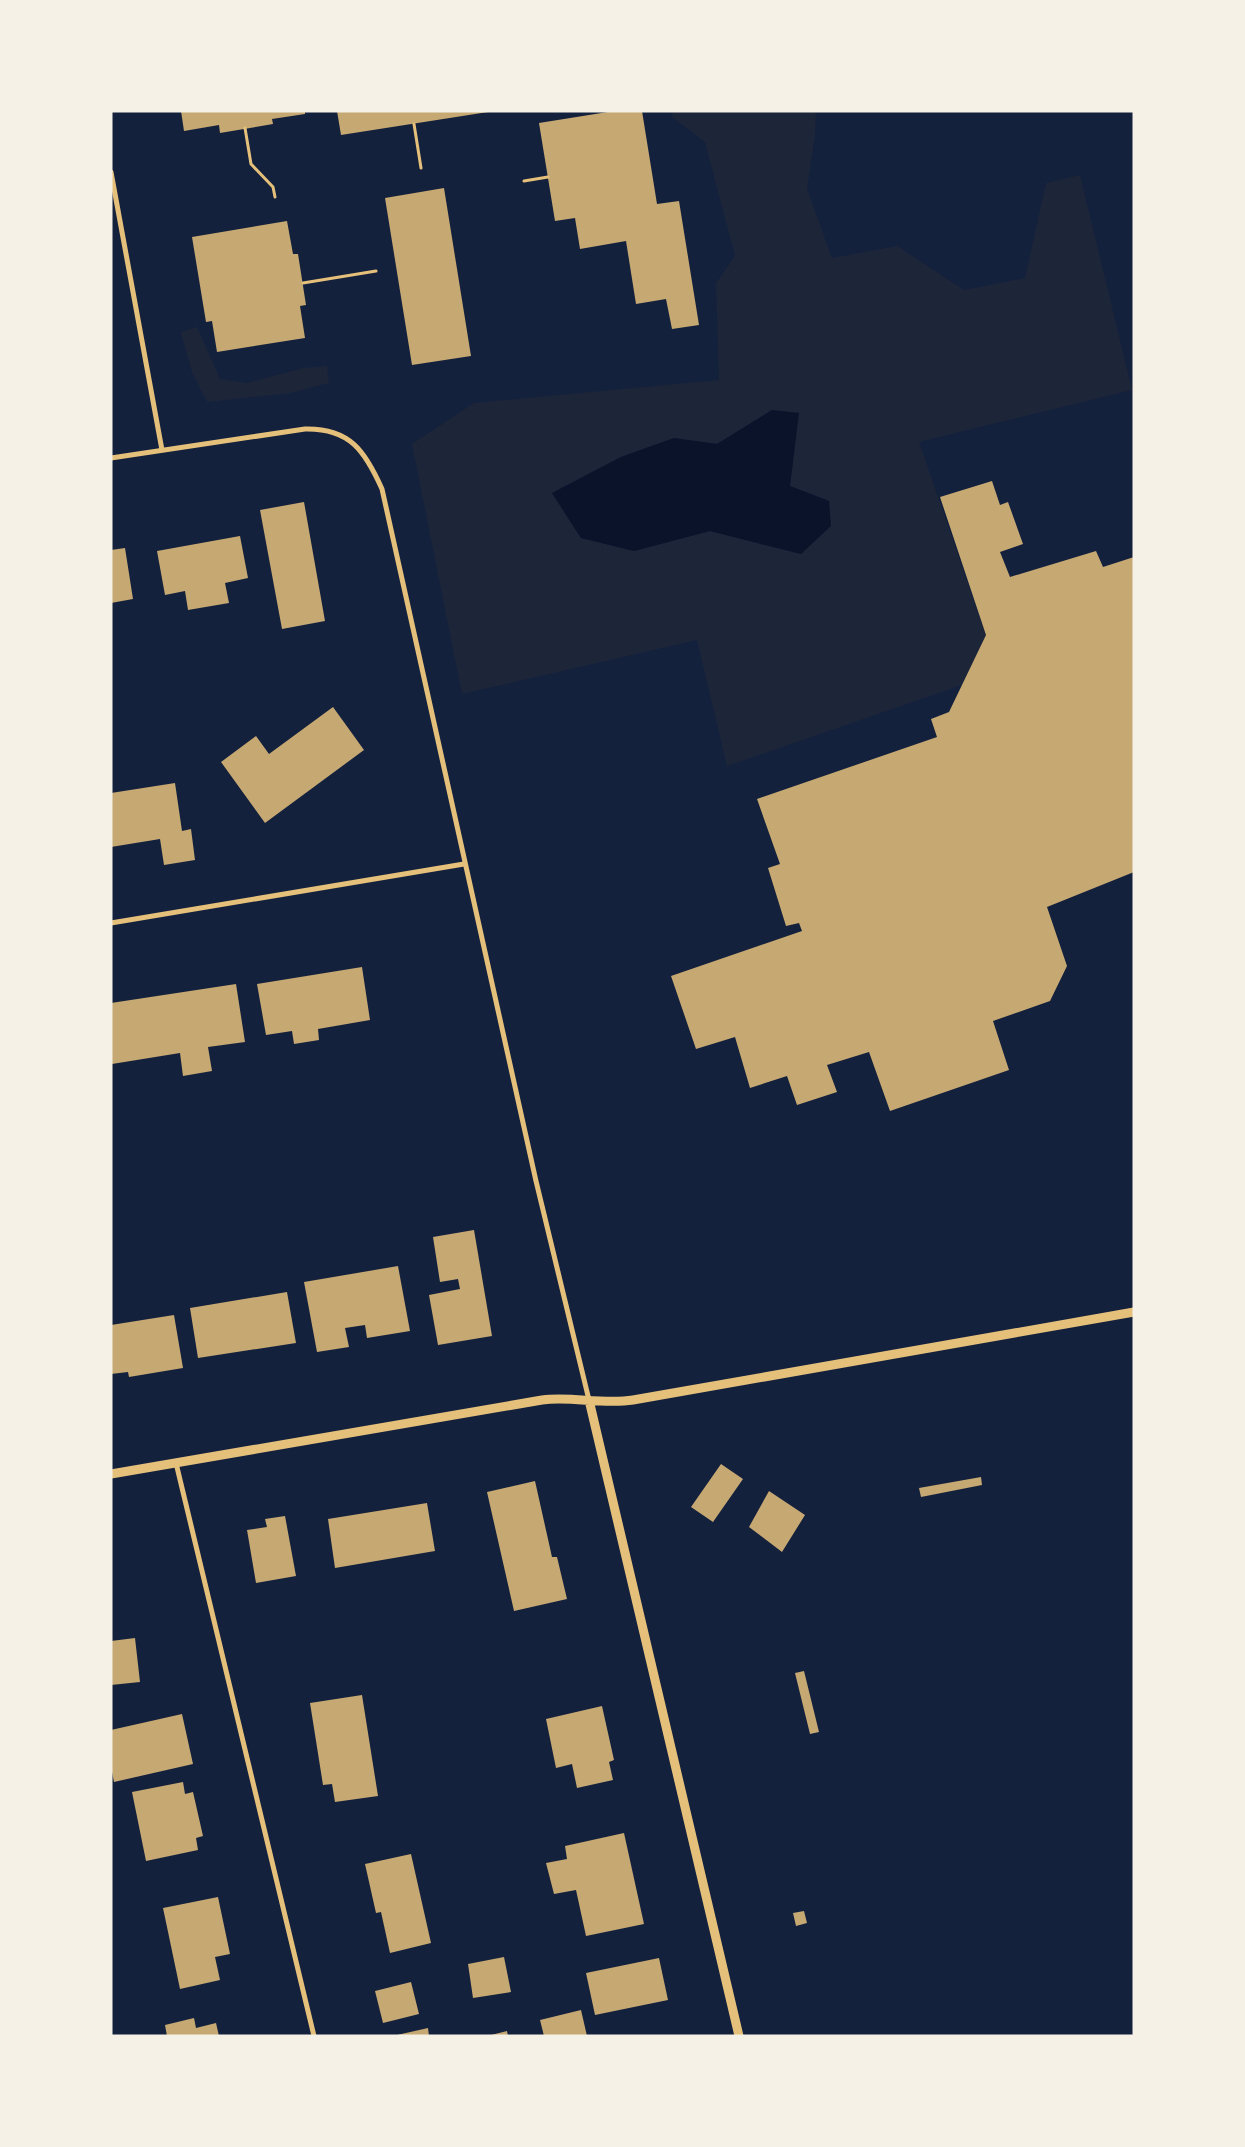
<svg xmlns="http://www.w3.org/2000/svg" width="1245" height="2147" font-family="Barlow,sans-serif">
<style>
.green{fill:#1d2539;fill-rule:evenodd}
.water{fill:#0b132b}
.building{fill:#c6a872}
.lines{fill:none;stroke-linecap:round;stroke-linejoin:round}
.path{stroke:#e5c07b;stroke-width:3}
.minor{stroke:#e5c07b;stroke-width:5}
.tertiary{stroke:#e5c07b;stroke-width:9}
</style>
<rect width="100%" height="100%" fill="#14213d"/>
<path class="green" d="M673,111H816L815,135L807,189L832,258L897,246L964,290L1025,278L1046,183L1080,175L1132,390L919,442L986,635L962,685L727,766L697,640L462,694L412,444L474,403L719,380L716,283L735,256L705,142L672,117ZM772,410L798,413L790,486L829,501L801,554L710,531L634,551L581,538L552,493L621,457L674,438L717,444Z
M197,327L220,379L247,383L303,368L327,366L329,383L290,393L207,402L192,372L181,332Z"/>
<path class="water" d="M772,410L799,413L790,486L829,501L831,526L801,554L710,531L634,551L581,538L552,493L621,457L674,438L717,444Z"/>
<path class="building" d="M181,111H305V114L272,119L273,124L220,133L219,125L184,131Z
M337,111H488V112L341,135Z
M614,111H642L657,204L679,201L699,325L672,329L666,299L636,304L626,241L580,249L575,218L555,221L539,123Z
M444,188L471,356L412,365L385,198Z
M287,221L293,254H298L306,305L300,306L305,338L217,352L212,321L206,322L192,237Z
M992,481L1000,505L1008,502L1023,544L1000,552L1010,577L1096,551L1103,567L1134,557V872L1047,907L1067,966L1050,1001L993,1021L1009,1070L890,1111L869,1052L827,1065L837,1092L797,1105L787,1076L750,1088L735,1037L696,1049L671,976L802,931L799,923L786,926L768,868L780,864L757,799L937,737L931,719L949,712L986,635L940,497Z
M304,502L325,621L282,629L260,510Z
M240,536L248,578L225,583L229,603L188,610L185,591L165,595L157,551Z
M125,548L133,599L111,603V550Z
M333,707L364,750L265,823L221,762L256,736L269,754Z
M175,783L182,831L191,829L195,860L164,865L160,839L111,847V793Z
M362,967L370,1020L318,1029L319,1040L294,1044L292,1031L266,1035L257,984Z
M236,984L245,1042L208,1047L212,1071L183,1076L180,1053L112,1064L111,1003Z
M474,1230L492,1336L438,1345L429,1295L460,1289L458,1279L440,1282L433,1237Z
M398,1266L410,1331L367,1338L365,1325L345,1328L349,1347L317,1352L304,1282Z
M287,1292L296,1343L198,1358L190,1308Z
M174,1315L183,1368L129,1377L128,1372L111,1374V1325Z
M721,1464L743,1479L713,1522L691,1507Z
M981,1477L982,1485L921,1497L919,1488Z
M535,1481L552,1557H557L567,1599L514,1611L487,1492Z
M769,1491L805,1515L782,1552L749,1527Z
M427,1503L435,1551L335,1568L328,1519Z
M285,1516L296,1576L256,1583L247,1530L267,1527L265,1519Z
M135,1638L140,1682L111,1685V1641Z
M804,1671L819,1732L810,1734L795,1673Z
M362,1695L378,1796L335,1802L332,1784L323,1785L310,1703Z
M602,1706L614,1760L609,1762L613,1780L577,1788L572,1764L556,1768L546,1719Z
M182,1714L193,1764L114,1782L111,1767V1730Z
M183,1782L185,1794L193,1792L203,1836L196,1838L198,1850L146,1861L132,1792Z
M624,1833L644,1924L586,1936L576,1890L554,1894L546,1863L567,1859L565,1846Z
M411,1854L431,1943L390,1953L381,1912L376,1913L365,1864Z
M218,1897L230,1954L215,1957L220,1980L180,1989L163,1908Z
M804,1911L807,1923L796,1926L793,1913Z
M504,1957L511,1992L473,1998L468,1964Z
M659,1958L668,2000L595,2015L586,1973Z
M411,1982L419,2014L383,2023L375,1991Z
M581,2010L587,2036H544L540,2020Z
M194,2018L196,2028L216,2023L219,2036H167L165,2025Z
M428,2028L429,2036H397V2035Z
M507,2031L508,2036H491V2035Z"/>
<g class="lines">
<path class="path" d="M414,124L421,168
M245,128L251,164L273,187L275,197
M524,181L548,177
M303,283L376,271"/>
<path class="minor" d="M111,172L162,450
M111,458L305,429C350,428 365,451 382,489L536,1181L589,1400
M111,923L464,864
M176,1463L314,2036"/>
<path class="tertiary" d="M589,1400L739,2036
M111,1474L542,1400C572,1396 603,1405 633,1400L1134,1312"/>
</g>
<rect width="1245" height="2147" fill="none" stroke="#f6f1e7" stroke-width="225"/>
</svg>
